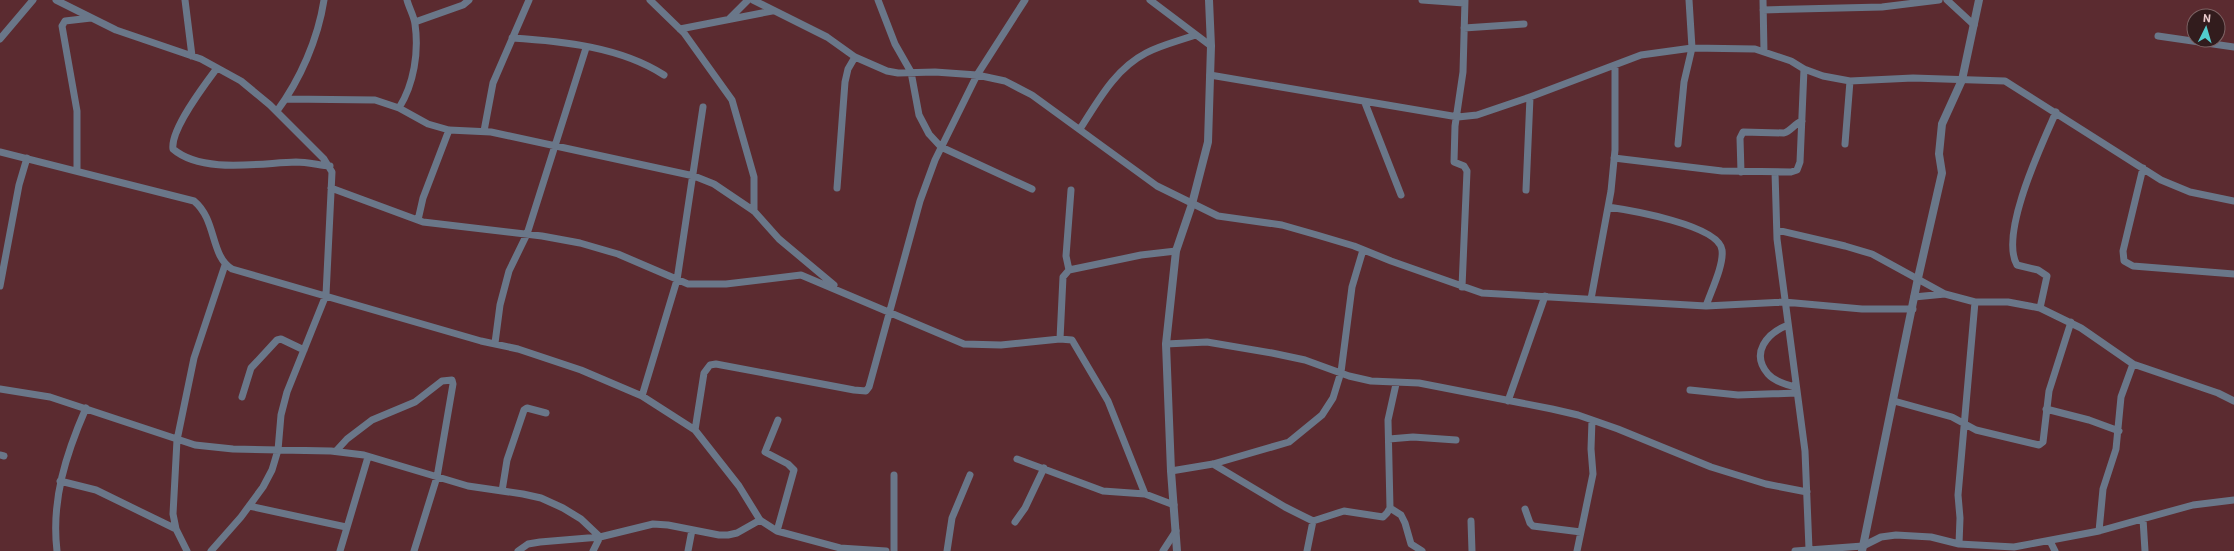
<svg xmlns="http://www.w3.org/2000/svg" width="2234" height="551" font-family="Roboto,sans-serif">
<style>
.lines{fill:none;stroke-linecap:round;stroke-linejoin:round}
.minor{stroke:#6a7789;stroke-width:7}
.tertiary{stroke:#6a7789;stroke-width:8}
</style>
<rect width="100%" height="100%" fill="#5b2b30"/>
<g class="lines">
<path class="minor" d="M56,0L116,30L201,59L241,81L270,105L324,159L332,172L326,295L287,392L281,415L278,450L272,470L263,487L241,517L211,551
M185,0L192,56
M650,0L684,33L732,100L754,177V211
M753,0L827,37L855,57L887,71L898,73L935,72L977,75L1005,81L1032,95L1157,186L1218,216L1282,225L1317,235L1354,246L1391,261L1482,293L1706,306L1784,302L1862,309H1913
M878,0L895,44L911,72L919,115L929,134L941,147L1032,189
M1150,0L1211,46
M1422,0L1464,3
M1763,0L1764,52
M1947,0L1974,25
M1763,10L1882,7L1939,0
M729,19L748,0
M415,22L463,5L469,0
M1464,28L1524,24
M680,29L772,11
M2158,36L2234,47
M512,38C562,41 621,47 664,75
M0,39L33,0
M217,68C205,84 170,130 173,149C202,174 260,163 296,162C307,162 319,165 330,166
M1210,75L1458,117L1477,115L1530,97L1641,55L1692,48L1755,49L1791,61L1804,69L1823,76L1850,81L1913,78L2005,81L2161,180L2190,192L2234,201
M287,99L375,100L399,108L428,124L449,130L491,132L694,176L714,184L754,211L779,239L834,285
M1365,103L1401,195
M399,108C414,84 419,52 415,24C414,16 409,8 407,0
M277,111C300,80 318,39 324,0
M1080,129C1098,101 1115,69 1146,53C1161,45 1179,41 1195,35
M484,131L493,83L529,0
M1678,144L1684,82L1692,48L1689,0
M1845,144L1850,81
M0,152L194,201C217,220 210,256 232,269L481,341L518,349L581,370L642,396L695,430L739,486L760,520L777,531L840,548L886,551
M1614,158L1722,171L1791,172L1797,170L1800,162L1804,69
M2143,168L2123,251L2124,261L2133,266L2234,274
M77,171V111L62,26L65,21L91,18
M1741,172L1740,138L1743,132L1784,133C1791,131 1794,124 1802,121
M1775,172L1777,239L1805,451L1809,549
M331,188L423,222L542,236L580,243L618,254L688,284H726L801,275L964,344L1001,345L1060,339L1072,340L1108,401L1145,494
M837,188L845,82L848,69L855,57
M1526,190L1530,97
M1608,207C1629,210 1719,225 1722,250C1724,265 1711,291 1706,306
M418,220L423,198L449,130
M1777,230L1845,246L1872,254L1945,294L1975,302H2008L2040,308L2081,328L2133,364L2218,393L2234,401
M1069,270L1066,256L1071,190
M0,286L19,185L27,158
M1462,287L1467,171L1464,166L1454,162L1455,126L1463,72L1465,0
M1914,297L1945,294
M1591,299L1611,191L1615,150V66
M2040,308L2047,276L2038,270L2017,265C1999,234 2042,144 2056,112
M1788,325C1767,333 1750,353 1768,374C1775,382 1787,385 1796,387
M1060,339L1063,277L1069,270L1141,255L1176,251
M495,343L500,305L509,271L527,234L586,48
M1166,344L1207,342L1272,353L1305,360L1349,376L1371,381L1419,383L1552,409L1578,415L1618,429L1711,467L1766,484L1807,492
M0,389L50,397L195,445L233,449L331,451L364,455L468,486L523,494L541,498L563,508L581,519L600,537L593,551
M1690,390L1738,395L1797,393
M642,396L677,280L703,107
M242,397L251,368L277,340L281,339L304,350
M1508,401L1545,296
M1894,401L1952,417L1976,430L2039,445L2043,442L2049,391L2071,322
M2046,409L2089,420L2119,431
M695,430L704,373L710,365L716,364L854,390L866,391L869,387L920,201L935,160L977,75L1025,0
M1389,439L1413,437L1456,440
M336,451L347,439L372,420L415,402L442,381L452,380L453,384L437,477L414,551
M0,455L4,456
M1017,459L1103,491L1145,494L1174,505
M1213,464L1285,507L1313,521L1344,511L1383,517L1387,513L1390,508L1388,420L1396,384
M1171,471L1213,464L1289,442L1322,415L1333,398L1341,372L1352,287L1363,250
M894,475V551
M60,481L96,490L176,529
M502,491L507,460L524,410L527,408L546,413
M249,506L346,527
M1390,508L1401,515L1405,523L1411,544L1422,551
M1525,509L1530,523L1533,526L1581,532
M2143,519L2145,551
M1471,521L1472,551
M1015,522L1025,508L1044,468
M777,531L794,470L788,464L765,452L778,420
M2099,531L2103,489L2116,449L2121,397L2133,364
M2050,541L2055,551
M1959,544L1960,518L1958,495L1975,302
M57,551C51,500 66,454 86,408
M187,551L176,529L173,514L177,440L194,358L225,265
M340,551L368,457
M518,551L528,544L540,542L600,537L653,524L668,525L719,535H728L737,533L760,520
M688,551L692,530
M947,551L952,518L970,475
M1163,551L1176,531
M1307,551L1313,521
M1577,551L1593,474L1591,449L1592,420
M1795,551L1863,546L1881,537L1896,535L1931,537L1959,544L2014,547L2099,531L2193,505L2234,500"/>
<path class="tertiary" d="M1177,551L1171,471L1166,344L1176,251L1192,204L1208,142L1211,46L1209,0
M1862,551L1918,278L1942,173L1939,154L1942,124L1962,80L1979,0"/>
</g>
<g transform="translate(2206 28) rotate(5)"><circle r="19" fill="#321c1d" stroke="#7c6263"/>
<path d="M0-3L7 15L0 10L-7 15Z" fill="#52cdcd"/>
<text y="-6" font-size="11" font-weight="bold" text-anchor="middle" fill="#eacbcc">N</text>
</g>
</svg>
